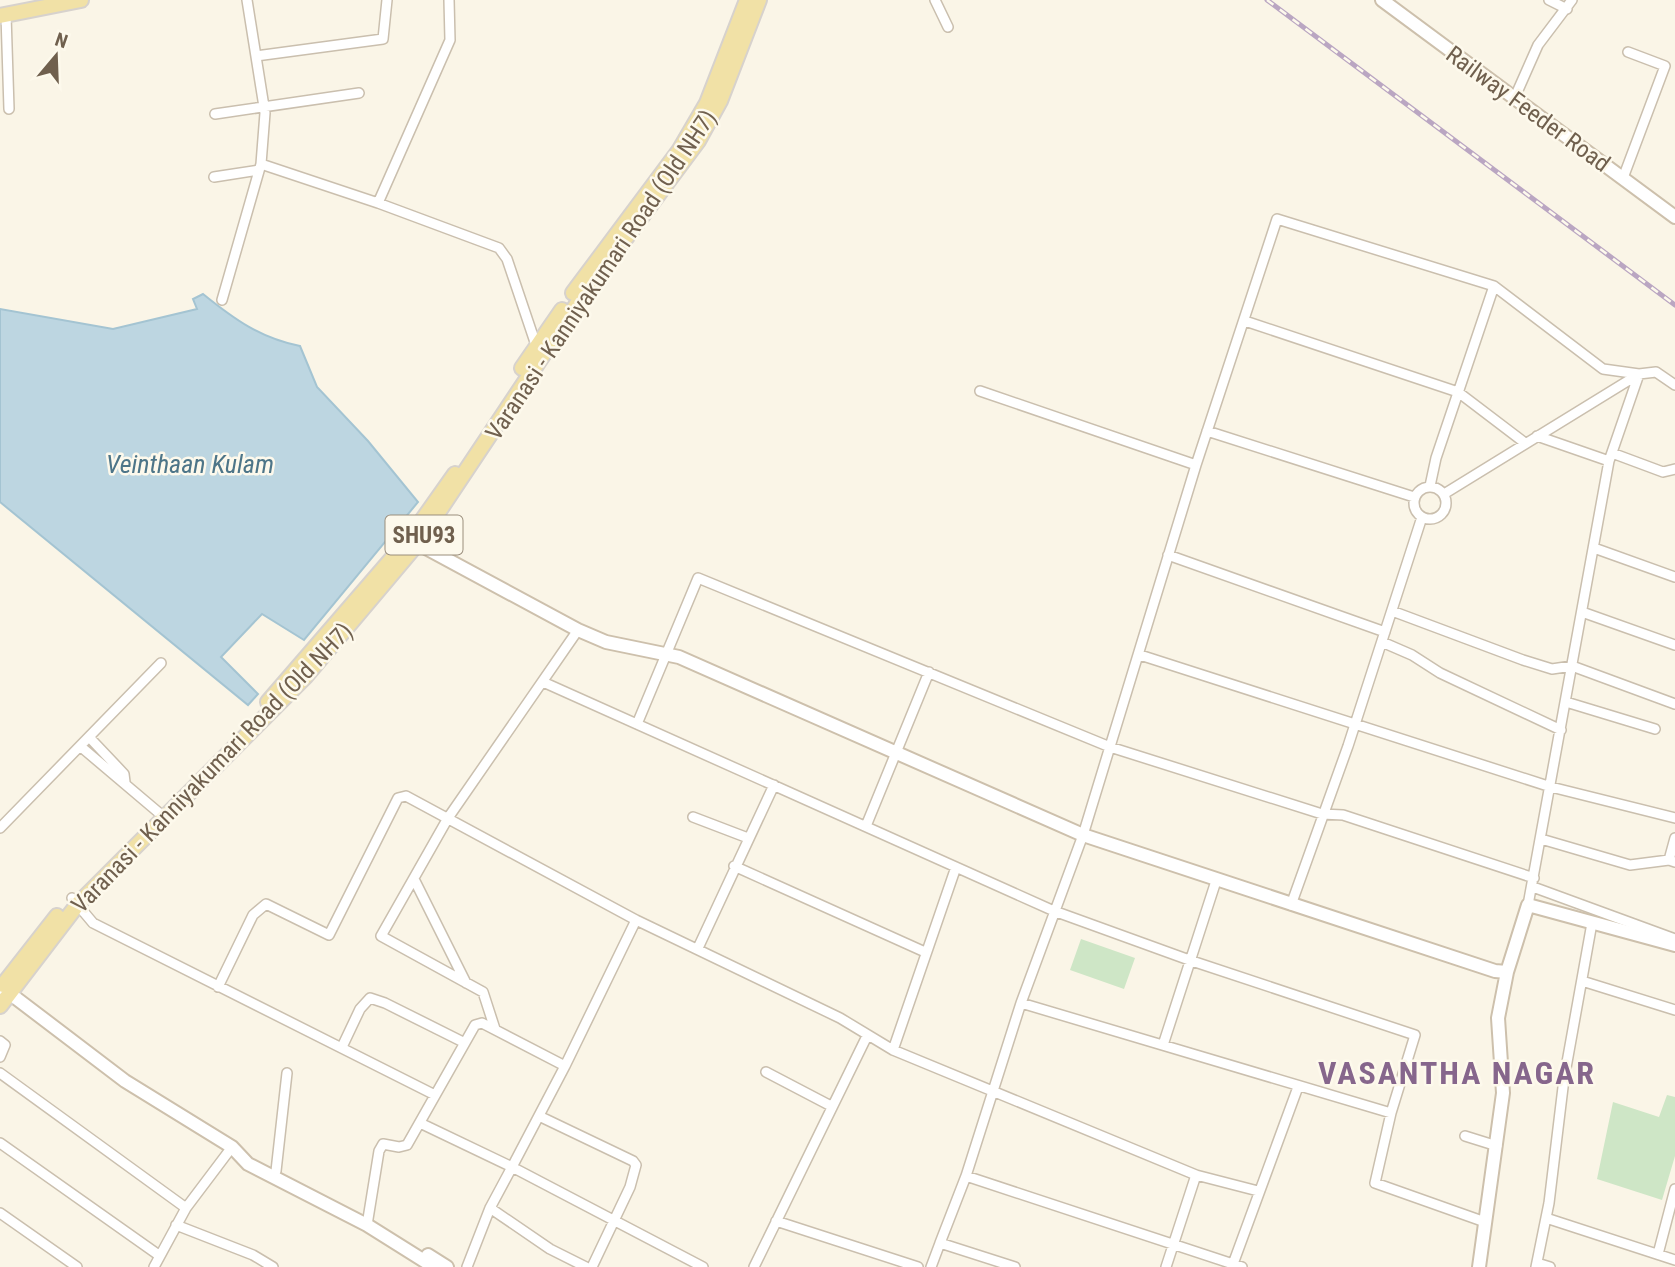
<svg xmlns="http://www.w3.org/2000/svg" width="1675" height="1267" font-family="'Roboto Condensed',sans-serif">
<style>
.green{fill:#cee6c6}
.water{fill:#bdd6e1;stroke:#a4c4d2;stroke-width:2}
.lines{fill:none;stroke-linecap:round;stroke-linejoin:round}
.street-casing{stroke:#cabfae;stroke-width:12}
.secondary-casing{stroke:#cdc0ac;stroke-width:16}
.primary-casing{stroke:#d7d2cd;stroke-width:18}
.street{stroke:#fff;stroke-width:9}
.secondary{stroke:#fff;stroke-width:12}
.primary{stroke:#f1e1a6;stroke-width:14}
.rail-casing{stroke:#baa6c2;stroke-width:5}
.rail{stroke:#fdf9ec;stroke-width:2.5;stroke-dasharray:8;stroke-linecap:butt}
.labels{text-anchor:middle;stroke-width:5;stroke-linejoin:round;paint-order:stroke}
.shield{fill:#fdf9ec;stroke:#9a8e7d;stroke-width:2}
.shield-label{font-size:23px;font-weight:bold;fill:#70604e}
.street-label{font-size:24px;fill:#70604e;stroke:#fdf9ec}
.water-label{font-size:26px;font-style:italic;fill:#4d7588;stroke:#fdf9ec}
.district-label{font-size:32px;font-weight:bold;letter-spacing:2px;fill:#86668c;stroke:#fdf9ec}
</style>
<rect width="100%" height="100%" fill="#faf5e7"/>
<path class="green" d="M1081,939L1135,958L1124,989L1070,970Z
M1667,1095L1675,1097V1156L1662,1200L1597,1179L1613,1102L1659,1117Z"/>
<path class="water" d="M203,294C234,319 260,338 300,346L317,387L368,441L418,502L304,640L262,614L221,657L258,694L248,705L0,502V309L113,329L197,309L193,299Z"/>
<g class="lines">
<g class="street-casing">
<path id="street" d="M935,0L948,27
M1549,0L1567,9
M6,15L9,109
M256,56L383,39L387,0
M1515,97L1538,45L1572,0
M215,114L359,93
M261,164L378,203L450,40L449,0
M214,177L259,170
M1623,178L1665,66L1628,52
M378,203L499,248L507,259L537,348
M222,300L261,164L265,113L247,0
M1245,321L1458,392L1525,443
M980,391L1196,465
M1207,431L1414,497
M1537,436L1609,461
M1612,453L1663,472L1675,469
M1430,486L1436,458L1494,286
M1414 503a16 16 0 1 1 32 0a16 16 0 1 1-32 0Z
M1444,494L1639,374L1656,372L1675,385
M1594,548L1675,577
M1168,555L1385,632
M1392,611L1523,660L1552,669L1572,666L1675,704
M1582,612L1675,645
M1382,642L1412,655L1440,673L1561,730
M1140,655L1551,787L1675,818
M543,682L1054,911L1192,961L1415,1035L1391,1113L1375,1183L1485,1222
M1566,702L1655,729
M637,724L698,578L1110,747L1322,814L1343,815L1534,878
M89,737L124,774L125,782
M80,746L158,812
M693,817L748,838
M866,826L929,672
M0,828L161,663
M1675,838L1669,860L1675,862
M1541,839L1630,865L1669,860
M734,866L925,952
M414,879L466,983
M1533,887L1675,939
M72,898L93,923L435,1095
M1291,905L1348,746L1422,517
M698,948L774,785
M1582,981L1675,1010
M218,987L253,915L266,904L329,935L398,798L406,796L636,920
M1021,1003L1391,1113
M495,1029L483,992L381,936L448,818L578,630
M0,1041L5,1045L0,1057
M1163,1045L1216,881
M342,1047L360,1009L370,998L385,1003L463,1042
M893,1050L956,867
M766,1072L831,1106
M0,1073L186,1208
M539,1116L633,1161L636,1165L630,1187L592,1267
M420,1123L512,1167L490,1208L467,1267
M1465,1136L1497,1146
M0,1143L160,1256
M276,1171L287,1073
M1196,1175L1258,1191
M966,1176L940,1243L1015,1267
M490,1208L550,1249L586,1267
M0,1213L77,1267
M1546,1218L1675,1260
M776,1221L918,1267
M176,1225L253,1255L273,1267
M367,1225L379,1151L383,1144L399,1147L407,1145L475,1025L482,1023L565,1066
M1658,1254L1675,1189
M1537,1263L1550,1267
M1233,1264L1298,1087
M154,1267L186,1208L232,1147
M703,1267L512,1167L565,1066L636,920L840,1018L893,1050L1196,1175L1166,1267
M754,1267L867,1036
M931,1267L940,1243
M1242,1267L966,1176L1021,1003L1083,835L1196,465L1277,219L1494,286L1603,369L1639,374L1609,461L1528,905
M1536,1267L1549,1203L1564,1079L1592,923"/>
</g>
<g class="secondary-casing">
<path id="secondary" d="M1382,0L1675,217
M411,540L578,630L606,642L679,657L1083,835L1495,971L1507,972
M4,989L125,1081L232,1147L248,1164L367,1225L434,1267
M428,1255L447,1267
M1479,1267L1503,1093L1498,1018L1507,972L1528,905L1675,945"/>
</g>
<g class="primary-casing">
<path id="primary" d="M0,16L81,0
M573,293L679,151L707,103L747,0
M522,368L562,310
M268,702L409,539L455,474
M3,985L57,916
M0,1006L78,904L305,677L417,544L579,301L698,141L720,101L759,0"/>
</g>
<use href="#street" class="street"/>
<use href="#secondary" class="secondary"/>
<use href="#primary" class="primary"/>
<g class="rail-casing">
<path id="rail" d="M1267,0L1675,305"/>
</g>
<use href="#rail" class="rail"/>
</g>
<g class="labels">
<rect class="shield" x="385.5" y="515.5" width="77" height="39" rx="5"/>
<g class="shield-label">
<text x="424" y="543">SHU93</text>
</g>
<g class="street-label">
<text transform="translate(1528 109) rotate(36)" y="8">Railway Feeder Road</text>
<text transform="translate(601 275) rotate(-56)" y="8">Varanasi - Kanniyakumari Road (Old NH7)</text>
<text transform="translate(212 768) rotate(-46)" y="8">Varanasi - Kanniyakumari Road (Old NH7)</text>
</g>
<g class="water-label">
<text x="190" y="473">Veinthaan Kulam</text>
</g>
<g class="district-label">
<text x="1457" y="1084">VASANTHA NAGAR</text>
</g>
</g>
<g transform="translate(56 56) rotate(19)" stroke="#fdf9ec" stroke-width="5" paint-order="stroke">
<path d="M0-5L12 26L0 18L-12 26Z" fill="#70604e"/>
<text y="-10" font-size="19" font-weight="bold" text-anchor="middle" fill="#70604e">N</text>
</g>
</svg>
